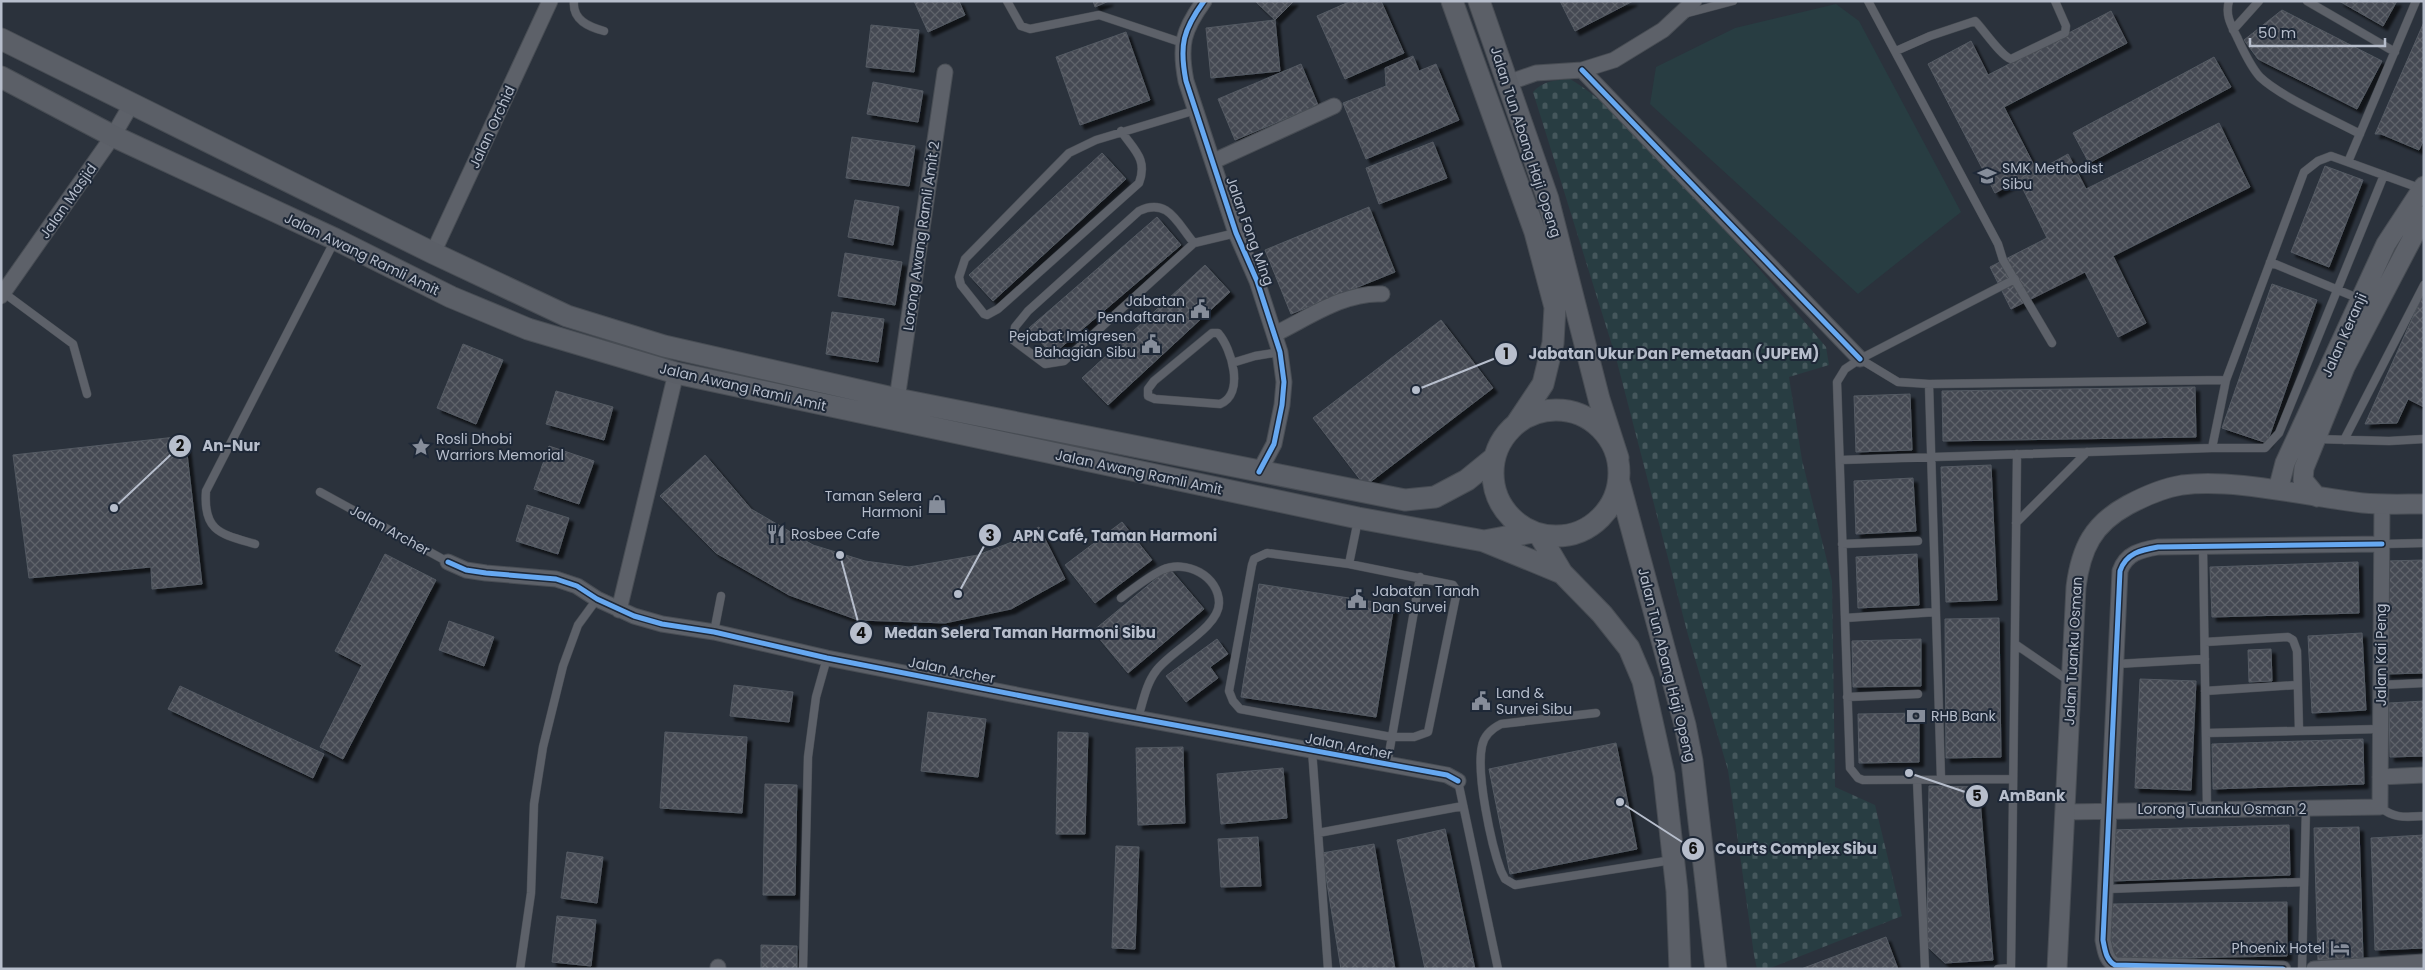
<svg xmlns="http://www.w3.org/2000/svg" width="2425" height="970" font-family="Poppins,sans-serif">
<style>
.cemetery{fill:url(#cemetery-stones)}
.pitch{fill:#283d42}
.building{fill:url(#building-cross-hatch);stroke:#545a63;filter:url(#shadow)}
.lines{fill:none;stroke-linecap:round;stroke-linejoin:round}
.service-casing{stroke:#484d54;stroke-width:9}
.minor-casing{stroke:#484d54;stroke-width:17}
.tertiary-casing{stroke:#484d54;stroke-width:21}
.secondary-casing{stroke:#484d54;stroke-width:23}
.service{stroke:#5d6169;stroke-width:8}
.minor{stroke:#5d6169;stroke-width:15}
.tertiary{stroke:#5d6169;stroke-width:19}
.secondary{stroke:#5b5f67;stroke-width:21}
.cycleway-casing{stroke:#1e2837;stroke-width:8}
.cycleway{stroke:#66a8f1;stroke-width:5}
.labels{text-anchor:middle;stroke-width:4;stroke-linejoin:round;paint-order:stroke}
.street-label{font-size:14px;fill:#b7becc;stroke:#1e2837}
.poi-label{font-size:14px;fill:#b7becc;stroke:#1e2837;text-anchor:start}
.leader{fill:none;stroke:#b7becc;stroke-width:2}
.callout-dot{fill:#b7becc;stroke:#1e2837;stroke-width:2}
.mark-label{font-size:15px;text-anchor:middle;font-weight:bold;fill:#111}
.callout-label{font-size:15px;text-anchor:middle;font-weight:bold;fill:#b7becc;stroke:#1e2837;stroke-width:4;stroke-linejoin:round;paint-order:stroke}
</style>
<defs>
<pattern id="cemetery-stones" width="16" height="16" patternUnits="userSpaceOnUse" patternTransform="scale(1.25)"><rect width="16" height="16" fill="#283d42"/><path d="M2 7V4a2 2 0 0 1 4 0v3zM10 15v-3a2 2 0 0 1 4 0v3z" fill="#45575c"/></pattern>
<pattern id="building-cross-hatch" width="8" height="8" patternUnits="userSpaceOnUse" patternTransform="scale(1.25)"><rect width="8" height="8" fill="#454a52"/><path d="M0 0l8 8M0 8l8-8" fill="none" stroke="#5e626a"/></pattern>
<filter id="shadow"><feDropShadow dx="4.5" dy="4.5" stdDeviation="1" flood-color="#0009"/></filter>
</defs>
<rect width="100%" height="100%" fill="#2b323c"/>
<path class="cemetery" d="M1570,79C1603,98 1630,130 1657,157C1716,218 1771,282 1826,347L1829,365L1789,377L1802,460L1832,581L1835,787L1875,805L1902,916L1768,969H1757L1754,955L1728,770L1688,635L1616,358L1533,92C1543,81 1555,80 1570,79Z"/>
<path class="pitch" d="M1836,4L1859,21L1961,212L1858,294L1650,104L1656,67L1735,28Z"/>
<path class="building" d="M914,1H959L965,15L928,32Z
M1093,1H1109L1095,7Z
M1255,1H1294L1275,20Z
M1351,1H1381L1404,53L1345,79L1317,16Z
M1560,1H1633L1575,31Z
M2339,1H2397L2383,26Z
M2282,10L2382,61L2357,109L2258,59L2244,40Z
M2111,11L2127,43L2004,107L2037,171L1995,193L1928,64L1971,41L1988,75Z
M1275,20L1280,71L1211,78L1206,28Z
M2424,22V139L2419,150L2381,134H2375Z
M871,25L919,30L914,72L866,67Z
M1126,32L1150,100L1080,125L1056,57Z
M1413,56L1419,71L1436,64L1459,120L1366,159L1343,103L1386,86L1385,68Z
M2214,57L2231,87L2089,163L2073,133Z
M1301,64L1318,105L1235,140L1218,99Z
M873,82L923,91L918,122L867,114Z
M2219,123L2250,187L2113,256L2146,323L2118,337L2085,272L2011,309L1990,267L2047,238L2019,181L2068,154L2086,189Z
M852,137L915,146L909,186L846,178Z
M1433,142L1447,178L1379,204L1366,168Z
M1102,153L1126,179L993,301L969,275Z
M2325,166L2363,180L2329,267L2291,252Z
M855,200L899,207L893,245L848,237Z
M1369,207L1395,272L1291,314L1265,250Z
M1157,217L1181,245L1052,355L1029,328Z
M845,253L902,262L895,305L838,296Z
M1205,265L1230,292L1108,405L1082,378Z
M2272,284L2317,300L2267,443L2222,428Z
M2424,292V407L2408,399L2397,423L2365,424Z
M832,312L884,319L878,362L826,354Z
M1441,320L1493,388L1365,486L1313,418Z
M463,344L503,360L476,424L437,408Z
M2195,387L2196,437L1943,441L1942,391Z
M556,391L613,407L604,440L546,424Z
M1910,394L1912,450L1856,452L1854,396Z
M185,436L202,584L152,589L151,567L29,578L13,455Z
M549,446L594,461L579,504L534,489Z
M705,455L751,509L813,545L865,561L909,567L978,555L1012,542L1039,527L1065,579L1011,609L945,623L858,620L789,595L716,553L660,496Z
M1991,465L1997,600L1946,602L1941,467Z
M1913,478L1916,531L1856,534L1854,481Z
M527,505L569,518L558,554L516,541Z
M1122,522L1152,560L1095,603L1065,565Z
M385,554L436,580L343,759L320,747L362,665L335,651Z
M1917,554L1919,605L1858,608L1856,557Z
M2424,560V673L2386,674V561Z
M2358,562L2359,613L2212,617L2210,567Z
M1169,568L1204,609L1128,673L1093,631Z
M1259,584L1394,605L1376,717L1241,697Z
M1999,618L2001,757L1946,758L1945,619Z
M449,621L494,637L484,666L439,650Z
M2362,633L2366,710L2312,713L2308,636Z
M1217,639L1228,654L1210,667L1218,678L1186,702L1166,676Z
M1921,639V686L1853,687L1852,641Z
M2271,649L2272,681L2249,682L2248,650Z
M2140,679L2196,681L2191,790L2135,788Z
M734,685L793,692L789,722L730,716Z
M180,686L324,754L313,778L168,709Z
M2424,701V756L2390,757L2389,703Z
M928,712L986,719L978,777L921,771Z
M1919,713V762L1859,763L1858,714Z
M665,732L747,737L742,813L660,808Z
M1058,732L1088,733L1085,834H1056Z
M2363,739L2364,784L2213,789L2212,744Z
M1616,743L1637,849L1510,874L1489,769Z
M1183,747L1185,823L1138,825L1136,748Z
M1283,768L1287,818L1221,824L1217,774Z
M765,784L797,785L795,895H763Z
M1929,786L1979,787L1993,960L1945,963L1927,946Z
M2289,825L2290,875L2112,881L2111,830Z
M2359,827L2363,958L2318,960L2314,828Z
M1445,829L1475,969H1425L1397,840Z
M2424,835V948L2375,950L2371,838Z
M1258,837L1261,886L1221,887L1218,839Z
M1374,844L1395,969H1341L1322,853Z
M1116,846L1139,847L1135,949L1112,948Z
M567,852L603,857L597,903L561,898Z
M2287,902V956L2112,959L2111,904Z
M557,916L596,920L591,966L552,962Z
M1886,937L1898,969H1801Z
M761,945L797,946V969H761Z"/>
<g class="lines">
<g class="service-casing">
<path id="service" d="M574,1C572,20 589,27 604,31
M1007,1L1021,26L1030,29L1099,15L1183,43
M1868,1L1998,244L2003,260L2052,343
M2229,1C2225,15 2231,25 2237,37C2243,50 2250,66 2260,77C2281,97 2332,119 2360,134
M2307,1L2395,52
M1684,14L1733,1
M2233,30L2259,1
M1896,51L1930,36L1975,21C1984,30 2001,56 2011,59L2065,33L2066,26L2055,1
M1121,131C1134,150 1148,159 1139,183L998,309L987,315L984,314L961,285L959,277L965,259L1069,153L1096,140L1196,110
M2348,162L2416,1
M1194,243C1177,223 1168,197 1139,211L1028,311L1015,327L1013,340L1045,364L1064,361L1194,243L1236,233
M2270,262L2360,299
M4,293L73,344L87,394
M1212,333H1218C1232,349 1245,394 1220,404L1155,399L1148,396V389L1154,381Z
M1860,359L1898,382L1929,384L2226,380
M1232,363L1255,356L1280,352
M1929,384L1941,779
M2316,439L2389,441L2424,439
M2344,440L2424,285
M2212,448L2226,380L2304,172L2318,161L2331,156L2422,189
M1840,460L2212,448H2265L2279,433L2384,175
M320,492L448,562
M2016,523L2087,452
M255,544C221,534 203,532 206,491L335,240
M1842,544L1918,541
M2382,544L2424,543
M2203,547L2207,809
M1267,553L1349,564L1453,585L1457,591L1428,732L1414,737H1391L1240,709L1233,701L1229,691L1252,565L1254,559Z
M1349,564L1358,520
M1121,598C1134,588 1148,577 1162,570C1186,559 1219,576 1219,603C1219,628 1170,651 1156,671C1146,684 1143,702 1138,718
M1845,618L1936,612
M714,632L721,596
M2205,642L2288,637L2293,640L2297,651L2299,731
M2015,644L2069,681
M2117,664L2205,659
M2381,685L2424,683
M2205,691L2296,685
M1847,697L1918,694
M1596,713L1501,724C1491,729 1484,735 1482,746C1476,774 1491,844 1501,871L1505,879L1515,885L1672,860
M2206,733L2381,729
M1312,750L1328,969
M1387,765L1420,577
M1917,779L1925,969
M2013,779L1863,780L1858,778L1850,768L1837,382L1845,369L1860,359L2015,279
M1458,781L1498,969
M2380,807C2394,819 2406,817 2424,816
M1318,833L1463,806
M2107,889L2304,882
M520,969L531,893L534,804L543,747L563,666L578,625L597,599
M803,969L808,757L816,697L827,658
M1998,969L2011,968
M2011,969L2017,454
M2302,969L2306,808"/>
</g>
<g class="minor-casing">
<path id="minor" d="M1204,1C1183,30 1179,45 1186,81L1236,233L1257,281L1280,352L1284,382L1282,405L1274,444L1259,472
M1582,70L1860,359
M1507,83L1536,73L1582,70L1614,60L1663,30L1694,1
M1214,161L1334,106
M433,253L550,1
M1,296L113,136L131,105
M1275,334C1308,318 1344,292 1382,294
M897,399L945,72
M448,562L466,570L486,573L556,579L577,586L597,599L634,616L662,624L714,632L827,658L1109,713L1447,775L1458,781
M619,610L676,373
M2380,777L2424,775
M2064,812L2380,807L2382,503
M718,967V969
M2283,969L2115,965C2106,960 2105,950 2103,940L2120,571C2126,553 2141,550 2158,547L2382,544
M2314,969L2424,962"/>
</g>
<g class="tertiary-casing">
<path id="tertiary" d="M2278,490L2285,463L2386,244L2424,186
M2317,497L2303,480L2304,468L2345,367L2424,216
M2057,969L2076,587C2081,548 2093,524 2128,505C2145,496 2163,488 2182,485C2236,478 2308,497 2363,503C2383,505 2404,504 2424,504"/>
</g>
<g class="secondary-casing">
<path id="secondary" d="M1452,1L1535,232L1555,307L1553,343L1543,384L1517,423
M1479,1L1548,199L1599,399L1618,458
M1,39L433,253L567,316L664,346L897,399L1405,500L1435,497L1467,480L1494,458
M1,77L113,136L335,239L451,297L528,329L676,373L1358,518L1484,541L1533,532
M1493 473a63 63 0 1 1 126 0a63 63 0 1 1-126 0Z
M1619,482L1685,725L1692,761L1716,969
M1539,534L1562,573L1602,614L1629,648L1643,681L1664,775L1677,891L1680,969
M1484,541L1562,573"/>
</g>
<use href="#service" class="service"/>
<use href="#minor" class="minor"/>
<use href="#tertiary" class="tertiary"/>
<use href="#secondary" class="secondary"/>
<g class="cycleway-casing">
<path id="cycleway" d="M1204,1C1183,30 1179,45 1186,81L1236,233L1257,281L1280,352L1284,382L1282,405L1274,444L1259,472
M1582,70L1860,359
M448,562L466,570L486,573L556,579L577,586L597,599L634,616L662,624L714,632L827,658L1109,713L1447,775L1458,781
M2283,969L2115,965C2106,960 2105,950 2103,940L2120,571C2126,553 2141,550 2158,547L2382,544"/>
</g>
<use href="#cycleway" class="cycleway"/>
</g>
<defs>
<g id="school-bare" transform="scale(1.5)"><path d="M0-5L7-2L0 1L-7-2ZM-4 1L0 2.5L4 1V4Q0 6-4 4Z" fill="#868d9a" stroke="#1e2837" stroke-width="2.5" paint-order="stroke"/></g>
<g id="civic-bare" transform="scale(1.5)"><path d="M-.6-6.5H3V-4.5H.6V-3L4-1V1h2V6H-6V1h2V-1L-.6-3ZM-1.2 2.5V6h2.4V2.5Z" fill="#868d9a" stroke="#1e2837" stroke-width="2.5" paint-order="stroke"/></g>
<g id="sight-bare" transform="scale(1.5)"><path d="M0-6L1.8-2.2L6-1.7L2.9 1.2L3.7 5.4L0 3.3L-3.7 5.4L-2.9 1.2L-6-1.7L-1.8-2.2Z" fill="#868d9a" stroke="#1e2837" stroke-width="2.5" paint-order="stroke"/></g>
<g id="shop-bare" transform="scale(1.5)"><path d="M-5-2.5h2.3a2.7 3.5 0 0 1 5.4 0H5L5.5 6h-11ZM-1.5-2.5h3a1.5 2.3 0 0 0-3 0Z" fill="#868d9a" stroke="#1e2837" stroke-width="2.5" paint-order="stroke"/></g>
<g id="restaurant-bare" transform="scale(1.5)"><path d="M-5-6h1v4h1v-4h1v4h1v-4h1v5L-1.5 .5V6h-2V.5L-5-1ZM5-6V6H3V1.5H1.5Q1.5-4 5-6Z" fill="#868d9a" stroke="#1e2837" stroke-width="2.5" paint-order="stroke"/></g>
<g id="bank-bare" transform="scale(1.5)"><path d="M-6-4H6V4H-6ZM0-2.3a2.3 2.3 0 1 0 0 4.6a2.3 2.3 0 1 0 0-4.6Z" fill="#868d9a" stroke="#1e2837" stroke-width="2.5" paint-order="stroke"/></g>
<g id="hotel-bare" transform="scale(1.5)"><path d="M-6-4.5h1.5V1H6V5H4.5V3h-9V5H-6ZM-4 0a1.8 1.8 0 1 1 3.6 0ZM.5 0V-2.5h3Q6-2.5 6 0Z" fill="#868d9a" stroke="#1e2837" stroke-width="2.5" paint-order="stroke"/></g>
</defs>
<g fill-rule="evenodd">
<use href="#school-bare" x="1987" y="176"/>
<use href="#civic-bare" x="1200" y="309"/>
<use href="#civic-bare" x="1151" y="344"/>
<use href="#sight-bare" x="421" y="447"/>
<use href="#shop-bare" x="937" y="504"/>
<use href="#restaurant-bare" x="776" y="534"/>
<use href="#civic-bare" x="1357" y="599"/>
<use href="#civic-bare" x="1481" y="701"/>
<use href="#bank-bare" x="1916" y="716"/>
<use href="#hotel-bare" x="2340" y="948"/>
</g>
<g class="labels">
<g class="street-label">
<text transform="translate(492 127) rotate(-65)" y="5">Jalan Orchid</text>
<text transform="translate(1526 142) rotate(72)" y="5">Jalan Tun Abang Haji Openg</text>
<text transform="translate(68 201) rotate(-55)" y="5">Jalan Masjid</text>
<text transform="translate(1250 231) rotate(70)" y="5">Jalan Fong Ming</text>
<text transform="translate(921 236) rotate(-82)" y="5">Lorong Awang Ramli Amit 2</text>
<text transform="translate(362 254) rotate(26)" y="5">Jalan Awang Ramli Amit</text>
<text transform="translate(2344 335) rotate(-66)" y="5">Jalan Keranji</text>
<text transform="translate(743 387) rotate(13)" y="5">Jalan Awang Ramli Amit</text>
<text transform="translate(1139 472) rotate(12)" y="5">Jalan Awang Ramli Amit</text>
<text transform="translate(390 530) rotate(29)" y="5">Jalan Archer</text>
<text transform="translate(2073 651) rotate(-87)" y="5">Jalan Tuanku Osman</text>
<text transform="translate(2381 655) rotate(-90)" y="5">Jalan Kai Peng</text>
<text transform="translate(1667 665) rotate(76)" y="5">Jalan Tun Abang Haji Openg</text>
<text transform="translate(952 670) rotate(11)" y="5">Jalan Archer</text>
<text transform="translate(1349 746) rotate(11)" y="5">Jalan Archer</text>
<text x="2222" y="814">Lorong Tuanku Osman 2</text>
</g>
<g class="poi-label">
<text x="2002" y="173">SMK Methodist<tspan x="2002" dy="16">Sibu</tspan></text>
<text x="1185" y="306" text-anchor="end">Jabatan<tspan x="1185" dy="16">Pendaftaran</tspan></text>
<text x="1136" y="341" text-anchor="end">Pejabat Imigresen<tspan x="1136" dy="16">Bahagian Sibu</tspan></text>
<text x="436" y="444">Rosli Dhobi<tspan x="436" dy="16">Warriors Memorial</tspan></text>
<text x="922" y="501" text-anchor="end">Taman Selera<tspan x="922" dy="16">Harmoni</tspan></text>
<text x="791" y="539">Rosbee Cafe</text>
<text x="1372" y="596">Jabatan Tanah<tspan x="1372" dy="16">Dan Survei</tspan></text>
<text x="1496" y="698">Land &amp;<tspan x="1496" dy="16">Survei Sibu</tspan></text>
<text x="1931" y="721">RHB Bank</text>
<text x="2325" y="953" text-anchor="end">Phoenix Hotel</text>
</g>
</g>
<path class="leader" d="M1416 390L1506 354M114 508L180 446M958 594L990 535M840 555L861 633M1909 773L1977 796M1620 802L1693 849"/>
<g class="callout-dot">
<circle cx="1416" cy="390" r="5"/>
<circle cx="114" cy="508" r="5"/>
<circle cx="958" cy="594" r="5"/>
<circle cx="840" cy="555" r="5"/>
<circle cx="1909" cy="773" r="5"/>
<circle cx="1620" cy="802" r="5"/>
<circle cx="1506" cy="354" r="12"/>
<circle cx="180" cy="446" r="12"/>
<circle cx="990" cy="535" r="12"/>
<circle cx="861" cy="633" r="12"/>
<circle cx="1977" cy="796" r="12"/>
<circle cx="1693" cy="849" r="12"/>
</g>
<g class="mark-label">
<text x="1506" y="359">1</text>
<text x="180" y="451">2</text>
<text x="990" y="541">3</text>
<text x="861" y="638">4</text>
<text x="1977" y="801">5</text>
<text x="1693" y="854">6</text>
</g>
<g class="callout-label">
<text x="1674" y="359">Jabatan Ukur Dan Pemetaan (JUPEM)</text>
<text x="231" y="451">An-Nur</text>
<text x="1115" y="541">APN Café, Taman Harmoni</text>
<text x="1020" y="638">Medan Selera Taman Harmoni Sibu</text>
<text x="2032" y="801">AmBank</text>
<text x="1796" y="854">Courts Complex Sibu</text>
</g>
<rect width="2425" height="970" fill="none" stroke="#b7becc" stroke-width="5"/>
<path d="M2250 38v8h135v-8" fill="none" stroke="#b7becc" stroke-width="2.5"/>
<text x="2258" y="38" font-size="15" fill="#b7becc" stroke="#1e2837" stroke-width="4" paint-order="stroke">50 m</text>
</svg>
